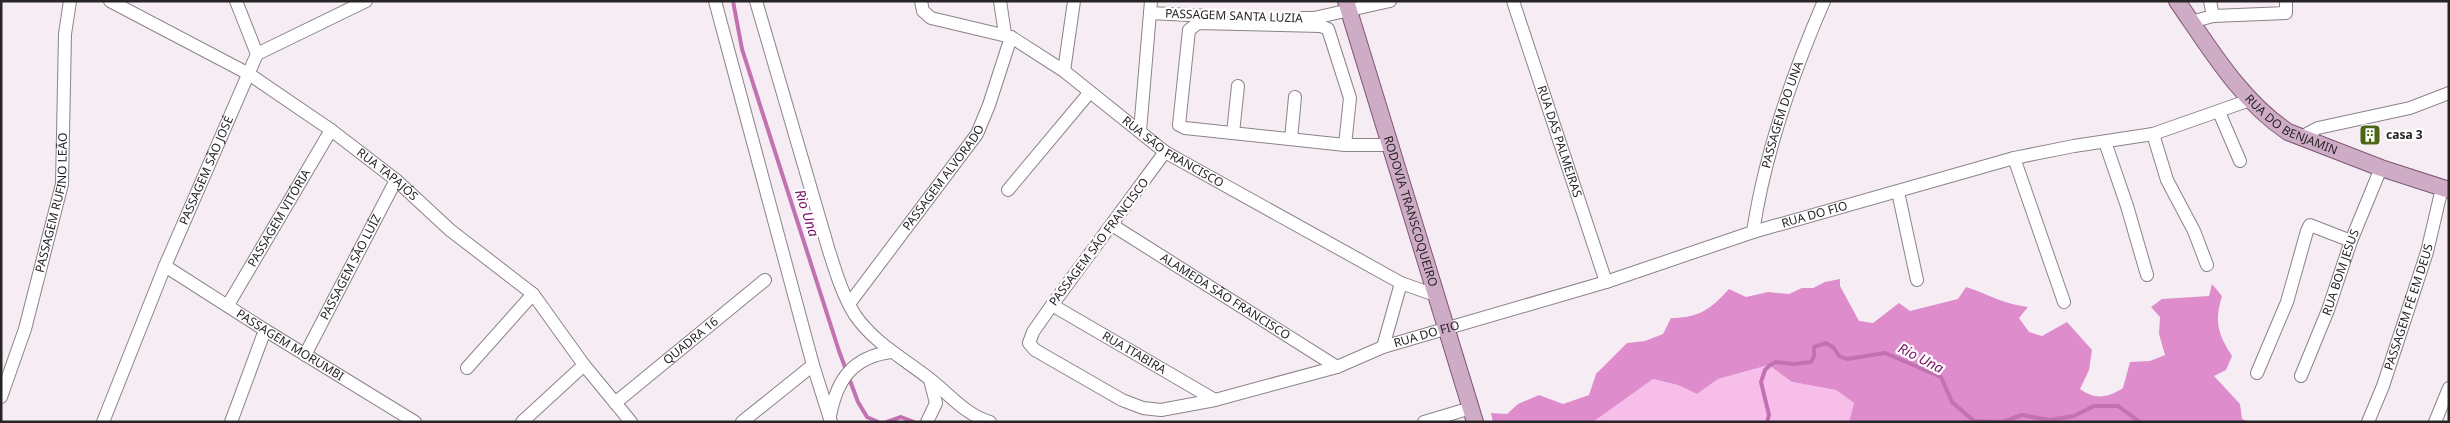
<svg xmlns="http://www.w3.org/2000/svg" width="2450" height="423" font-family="'Noto Sans',sans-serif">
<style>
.green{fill:#f6bee8}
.forest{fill:#de8ccc}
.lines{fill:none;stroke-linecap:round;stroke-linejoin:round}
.stream{stroke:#c272b1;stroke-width:4}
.minor-casing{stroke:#8b8389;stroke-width:14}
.major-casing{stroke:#7f5875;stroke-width:18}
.minor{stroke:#fff;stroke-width:12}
.major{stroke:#ceacc6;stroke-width:16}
.labels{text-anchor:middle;stroke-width:4.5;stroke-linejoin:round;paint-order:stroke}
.street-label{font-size:12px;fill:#272426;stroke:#fffdfe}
.poi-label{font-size:12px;font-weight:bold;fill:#272426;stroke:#fffdfe;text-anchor:start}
.water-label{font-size:14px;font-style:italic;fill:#751266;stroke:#fffdfe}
</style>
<rect width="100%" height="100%" fill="#f6edf4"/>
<path class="green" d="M1770,365L1792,382L1836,390L1854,403L1849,422H1593L1653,379L1678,385L1697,394L1718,379Z"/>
<path class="forest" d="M1840,279V286L1859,321L1873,323L1899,303L1910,311L1958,299L1966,287C1988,294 2006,305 2028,307L2019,318L2029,332L2042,336L2067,322L2092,350L2089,370L2080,389C2094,400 2108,398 2123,388L2130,362L2150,361L2165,355L2159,334L2160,317L2151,307L2162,299L2209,296L2212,284L2222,296C2214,322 2218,334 2232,356L2226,370L2214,376L2240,404L2242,419L2250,422H1849L1854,403L1836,390L1792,382L1769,365L1718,379L1697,394L1678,385L1653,379L1593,422H1493L1491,413L1507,414L1518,404L1539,395L1563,404L1589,395L1596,374L1627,343L1645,341L1663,334L1671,318C1699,318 1711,309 1729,289L1746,297L1768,292L1789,294L1802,288H1813L1825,282Z"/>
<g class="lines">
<path class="stream" d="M733,1L742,49L839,351L858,402L867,417L878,422
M887,422L901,417L914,422
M1767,422L1769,415L1761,382L1765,370L1770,365L1776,362L1794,364L1811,362L1814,356V347L1826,343L1834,348L1839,356L1847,359L1885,353L1941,377L1952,402L1974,421L2001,422
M2002,422L2022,415L2050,420L2074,416L2094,406H2118L2140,422"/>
<g class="minor-casing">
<g id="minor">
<path id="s1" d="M110,1L249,74L331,130L396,180L450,230L533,294L584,365L631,422"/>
<path d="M715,1L813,365L831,422"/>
<path d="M756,1L829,251C836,273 843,296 855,315C874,343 906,360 931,380C950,395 966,415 990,422"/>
<path id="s2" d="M921,1L923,11L931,18L1011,37L1064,71L1165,152L1401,283L1438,296"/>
<path d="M1000,1L1005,34"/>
<path id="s3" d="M1513,1L1606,282"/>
<path d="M2210,1L2213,16"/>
<path d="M1150,13L1209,16"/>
<path d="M1302,18H1314L1390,1"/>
<path d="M2191,22L2213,16L2286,13V1"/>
<path d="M257,54L366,1"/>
<path d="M1064,71L1074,1"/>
<path d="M2219,112L2240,161"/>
<path d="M1140,131L1151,1"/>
<path d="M1233,133L1238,86"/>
<path d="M2153,134L2167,180L2194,231L2207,265"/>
<path d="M2303,136L2318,128L2410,108L2449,93"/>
<path d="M1291,139L1295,97"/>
<path d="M2105,142L2127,206L2147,275"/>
<path d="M1345,145L1350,98L1328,29L1321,26L1198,23L1189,30L1179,125L1185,128L1345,145H1390"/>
<path id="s4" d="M1165,152L1052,305L1033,332L1029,343L1035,350L1122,400L1143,408L1161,410L1215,400L1337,367L1383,347L1606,282L1753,232L2014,158L2074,146L2153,134L2250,100"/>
<path d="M2014,158L2064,302"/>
<path d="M1008,190L1090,92"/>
<path d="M1898,192L1917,280"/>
<path id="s5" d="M1112,225L1337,367"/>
<path id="s6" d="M1753,232C1765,152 1792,75 1824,1"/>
<path id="s7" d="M165,266L265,330L415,422"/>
<path id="s8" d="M849,304L977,134L989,105L1011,37"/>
<path id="s9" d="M228,305L331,130"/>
<path id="s10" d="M1052,305L1215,400"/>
<path d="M1383,347L1401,283"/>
<path id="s11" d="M305,355L396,180"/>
<path d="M467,368L533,294"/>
<path d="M2257,373L2287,302L2307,231L2310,225L2351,241"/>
<path id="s12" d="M2301,376L2328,310L2351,241L2381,168"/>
<path id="s13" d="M1,397L25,329L62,184L65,34L70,1"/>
<path id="s14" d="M615,403L765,280"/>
<path d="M830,416C837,379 853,357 891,352"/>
<path id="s15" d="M103,422L165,266L257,54L236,1"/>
<path d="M231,422L265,330"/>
<path d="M522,422L584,365"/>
<path d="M742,422L813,365"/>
<path d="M927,422L936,403L930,380"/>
<path d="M1424,422L1471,408"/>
<path id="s16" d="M2368,422L2383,386L2427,252L2442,188"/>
<path d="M2435,422L2449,388"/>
</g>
</g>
<g class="major-casing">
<g id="major">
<path id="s17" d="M1346,1L1475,422"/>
<path id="s18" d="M2177,1C2209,47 2240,100 2288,132L2381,168L2449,190"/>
</g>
</g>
<use href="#minor" class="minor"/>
<use href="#major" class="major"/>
</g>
<defs>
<g id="building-square" transform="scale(1.125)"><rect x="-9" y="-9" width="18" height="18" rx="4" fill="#4d6615" stroke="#fffdfe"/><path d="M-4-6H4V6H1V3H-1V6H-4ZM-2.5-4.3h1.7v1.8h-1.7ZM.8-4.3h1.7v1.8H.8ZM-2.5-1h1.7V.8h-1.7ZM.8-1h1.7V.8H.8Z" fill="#fff"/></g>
</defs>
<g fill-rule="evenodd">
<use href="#building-square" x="2370" y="135"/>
</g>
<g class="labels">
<g class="street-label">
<text transform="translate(1234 16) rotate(2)" y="4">PASSAGEM SANTA LUZIA</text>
<text dy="4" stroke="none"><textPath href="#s6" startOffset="121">PASSAGEM DO UNA</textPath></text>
<text dy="4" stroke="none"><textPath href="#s18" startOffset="172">RUA DO BENJAMIN</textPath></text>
<text dy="4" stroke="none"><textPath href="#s3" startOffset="148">RUA DAS PALMEIRAS</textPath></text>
<text dy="4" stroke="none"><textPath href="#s2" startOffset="302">RUA SÃO FRANCISCO</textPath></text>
<text dy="4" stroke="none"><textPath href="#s15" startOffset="272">PASSAGEM SÃO JOSÉ</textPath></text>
<text dy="4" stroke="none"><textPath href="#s1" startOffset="328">RUA TAPAJÓS</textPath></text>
<text dy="4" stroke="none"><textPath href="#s8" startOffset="158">PASSAGEM ALVORADO</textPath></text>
<text dy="4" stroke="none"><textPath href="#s13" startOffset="202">PASSAGEM RUFINO LEÃO</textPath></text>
<text dy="4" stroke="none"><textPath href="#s17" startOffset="220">RODOVIA TRANSCOQUEIRO</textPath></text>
<text dy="4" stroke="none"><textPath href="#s4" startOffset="1068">RUA DO FIO</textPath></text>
<text dy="4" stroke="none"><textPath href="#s9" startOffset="101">PASSAGEM VITÓRIA</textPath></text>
<text transform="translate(1099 242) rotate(-53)" y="4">PASSAGEM SÃO FRANCISCO</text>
<text dy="4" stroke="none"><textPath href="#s11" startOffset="99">PASSAGEM SÃO LUÍZ</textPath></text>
<text dy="4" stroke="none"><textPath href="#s12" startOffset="111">RUA BOM JESUS</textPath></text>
<text dy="4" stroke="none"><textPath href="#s5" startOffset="134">ALAMEDA SÃO FRANCISCO</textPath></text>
<text dy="4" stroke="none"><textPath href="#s16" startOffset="122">PASSAGEM FÉ EM DEUS</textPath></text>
<text dy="4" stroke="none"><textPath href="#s4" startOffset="662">RUA DO FIO</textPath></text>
<text dy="4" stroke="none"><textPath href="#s14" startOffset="98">QUADRA 16</textPath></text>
<text dy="4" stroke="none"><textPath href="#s7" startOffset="148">PASSAGEM MORUMBI</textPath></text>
<text dy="4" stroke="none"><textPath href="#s10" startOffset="95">RUA ITABIRA</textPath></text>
</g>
<g class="poi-label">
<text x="2386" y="139">casa 3</text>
</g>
<g class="water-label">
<text transform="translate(807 213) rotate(72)" y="5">Rio Una</text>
<text transform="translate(1921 358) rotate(27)" y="5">Rio Una</text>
</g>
</g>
<rect width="2450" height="423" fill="none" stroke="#272426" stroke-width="5"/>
</svg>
